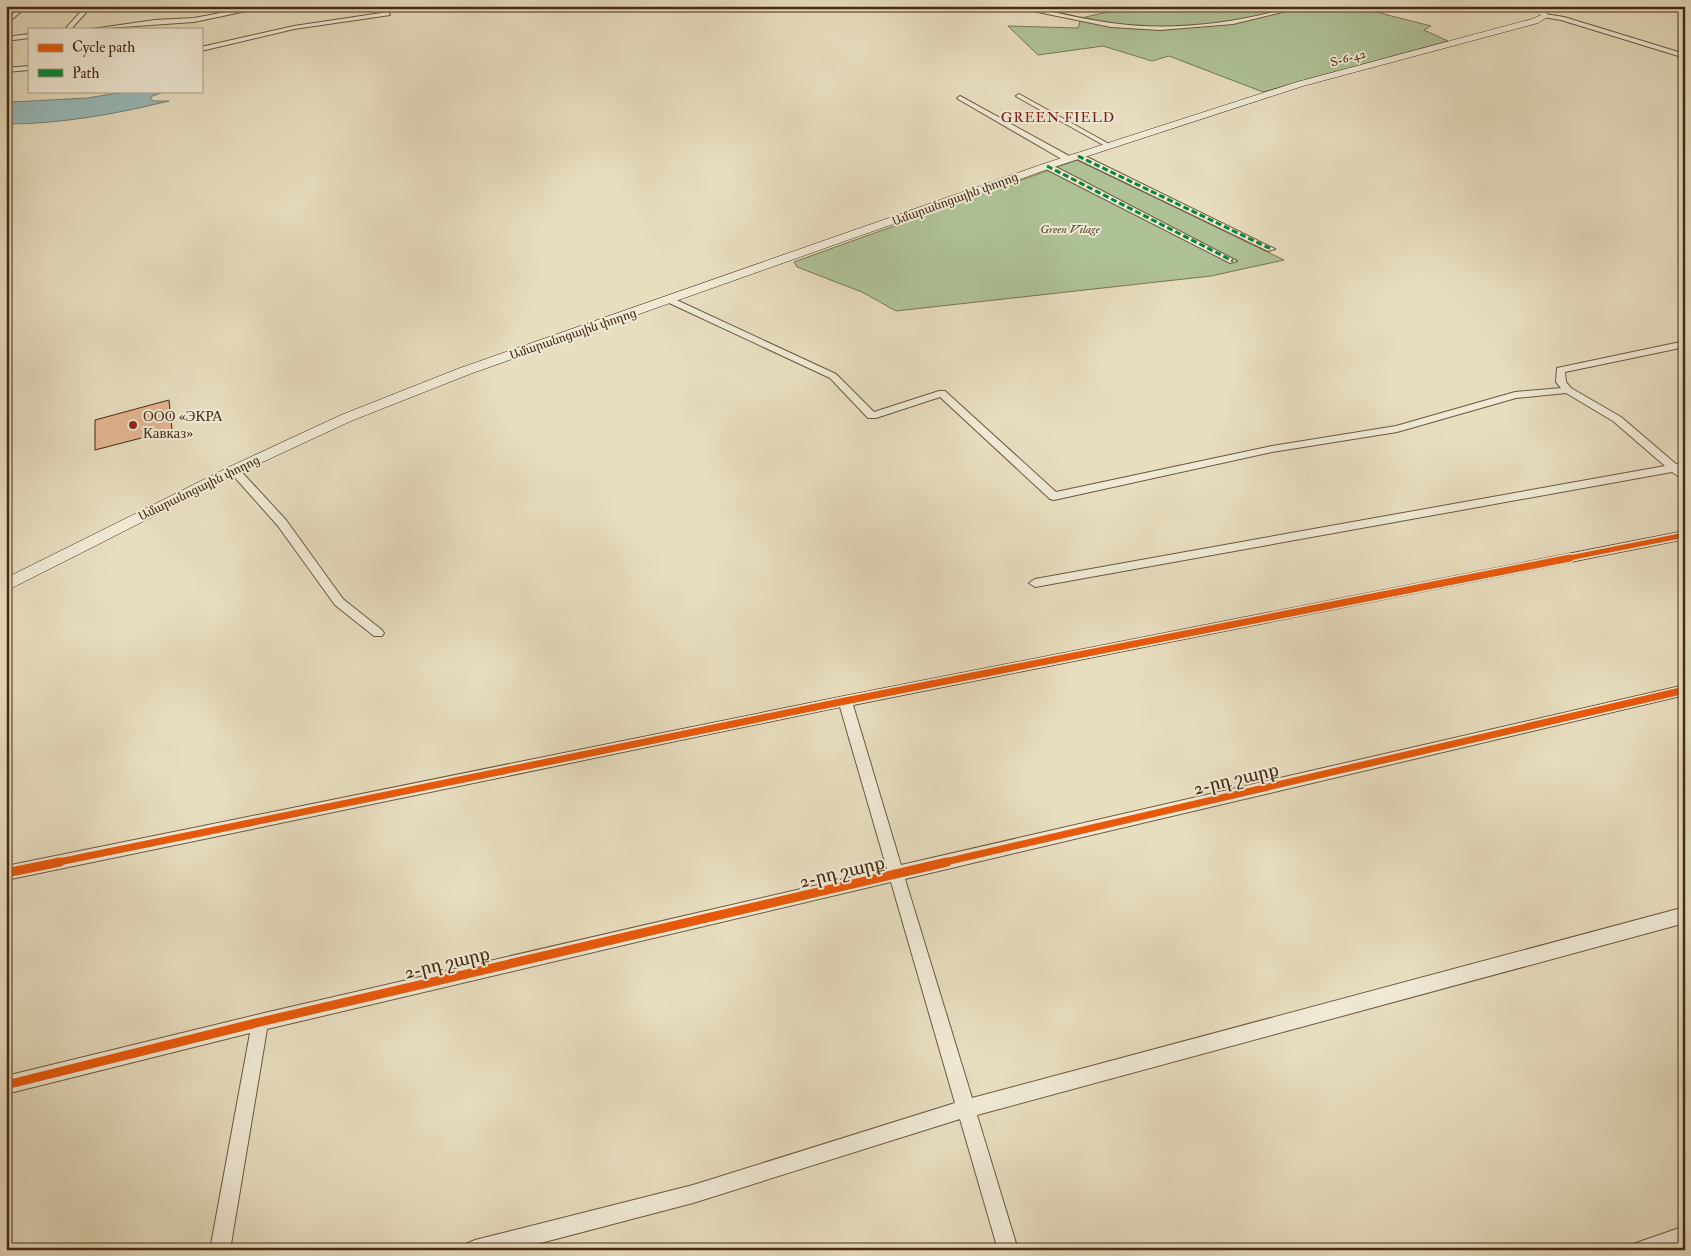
<svg xmlns="http://www.w3.org/2000/svg" width="1691" height="1256" font-family="'IM FELL Double Pica','Noto Serif Armenian',serif">
<style>
.green{fill:#afc297;stroke:#7a7654}
.water{fill:#98bab9;stroke:#778076}
.building{fill:#e3b491;stroke:#462a12}
.lines{fill:none;stroke-linecap:round;stroke-linejoin:round}
.street-casing{stroke:#6e573d;stroke-width:2}
.secondary-casing{stroke:#462a12;stroke-width:1}
.street{fill:#efe9d5;fill-rule:evenodd}
.secondary{fill:#efe9d5;fill-rule:evenodd}
.quiet{stroke:#00873e;stroke-width:3;stroke-dasharray:6 3;stroke-linecap:butt}
.cycleway-far2-casing{stroke:#efe9d5;stroke-width:8}
.cycleway-far1-casing{stroke:#efe9d5;stroke-width:10}
.cycleway-casing{stroke:#efe9d5;stroke-width:12}
.cycleway-far2{stroke:#e8590c;stroke-width:5}
.cycleway-far1{stroke:#e8590c;stroke-width:7}
.cycleway{stroke:#e8590c;stroke-width:9}
.poi-dot{fill:#8f2418;stroke:#efe9d5;stroke-width:2}
.labels{text-anchor:middle;stroke-width:4;stroke-linejoin:round;paint-order:stroke}
.far-street-label{font-size:12px;fill:#462a12;stroke:#efe9d5}
.far-park-label{font-size:12px;font-style:italic;fill:#5b482d;stroke:#efe9d5}
.far-neighbourhood-label{font-size:14px;letter-spacing:1px;fill:#7a1f14;stroke:#efe9d5}
.poi-label{font-size:15px;fill:#462a12;stroke:#efe9d5;text-anchor:start}
.near-street-label{font-size:18px;fill:#462a12;stroke:#efe9d5}
</style>
<rect width="100%" height="100%" fill="#e7ddbf"/>
<filter id="stains"><feTurbulence type="fractalNoise" baseFrequency=".004" numOctaves="4"/><feColorMatrix values="0 0 0 0 .2 0 0 0 0 .09 0 0 0 0 .02 0 0 0 .5 -.17"/></filter>
<radialGradient id="worn" r=".72"><stop offset=".6" stop-color="#630" stop-opacity="0"/><stop offset="1" stop-color="#630" stop-opacity=".3"/></radialGradient>
<path class="green" d="M1135,6H1352L1431,26L1424,30L1448,41L1263,92L1169,56L1152,61L1103,46L1038,55L1008,26L1078,28L1081,18Z
M1077,160L1284,260L1211,276L896,311L862,292L797,267L794,262Z"/>
<path class="water" d="M131,91L164,92L150,97L153,101H169C116,114 61,124 6,124V100L12,102L87,98Z"/>
<path class="building" d="M169,400L172,430L95,450V420Z"/>
<g class="lines">
<g class="street-casing">
<path id="street" d="M21,6H27L6,25V20Z
M86,6H92L71,29H65Z
M257,6H270L194,22L92,29L155,20L194,18Z
M1025,6C1054,12 1082,19 1111,23C1174,32 1237,23 1297,6H1307L1233,24L1160,30L1111,27L1023,9Z
M388,12L390,15L294,29L201,51V47L294,26Z
M1545,14L1564,17L1685,54V58L1561,20L1543,17Z
M29,34V38L6,41V37Z
M29,66V70L6,72V68Z
M1019,94L1111,145L1113,146L1107,147L1017,97L1016,96Z
M960,96L1071,157L1072,159L1065,161L958,99L957,98Z
M1075,154H1081L1275,249L1268,251L1075,158Z
M1044,164H1050L1237,261L1230,263L1044,168Z
M670,297L836,374L874,412L939,391H945L1056,492L1272,446L1396,426L1515,392L1561,388L1556,382L1557,368L1685,341V347L1565,372L1566,382L1571,388L1621,417L1676,464L1683,465L1685,481L1672,472L1035,587L1029,583L1035,579L1665,466L1613,421L1566,393L1516,398L1397,432L1272,452L1054,500L1050,499L940,397L876,418H868L830,378L667,302L666,300Z
M234,466L238,468L286,520L343,599L382,630L384,633L382,636H374L335,605L278,526L230,472L229,470Z
M1685,531V539L853,705L901,865L1685,685V695L905,879L972,1098L1685,907V923L977,1115L1018,1250H998L960,1119L693,1203L514,1250H465L468,1243L475,1240L693,1185L955,1103L891,882L267,1029L230,1250H210L250,1033L6,1094V1076L260,1014L887,869L840,707L6,880V866L845,696Z
M1685,1226V1246L1673,1250H1633L1636,1243Z"/>
</g>
<g class="secondary-casing">
<path id="secondary" d="M1526,6C1536,6 1543,8 1549,16L1538,23L1303,86L1051,168L470,374L351,421L239,473L6,591V578L229,467L341,415L460,368L1043,164L1297,82L1532,19L1541,15Z"/>
</g>
<use href="#street" class="street"/>
<use href="#secondary" class="secondary"/>
<path class="quiet" d="M1078,156L1271,249
M1047,166L1233,261"/>
<g class="cycleway-far2-casing">
<path id="cycleway-far2" d="M1564,559L1685,535"/>
</g>
<g class="cycleway-far1-casing">
<path id="cycleway-far1" d="M54,863L845,701L1570,558
M941,863L1685,690"/>
</g>
<g class="cycleway-casing">
<path id="cycleway" d="M6,873L60,862
M6,1085L260,1022L947,862"/>
</g>
<use href="#cycleway-far2" class="cycleway-far2"/>
<use href="#cycleway-far1" class="cycleway-far1"/>
<use href="#cycleway" class="cycleway"/>
</g>
<circle class="poi-dot" cx="133" cy="425" r="5"/>
<g class="labels">
<g class="far-street-label">
<text transform="translate(1348 58) rotate(-15)" y="4">Տ-6-42</text>
<text transform="translate(955 199) rotate(-20)" y="4">Ամարանոցային փողոց</text>
<text transform="translate(573 334) rotate(-19)" y="4">Ամարանոցային փողոց</text>
<text transform="translate(199 488) rotate(-26)" y="4">Ամարանոցային փողոց</text>
</g>
<g class="far-park-label">
<text x="1070" y="233">Green Vilage</text>
</g>
<g class="far-neighbourhood-label">
<text x="1058" y="122">GREEN FIELD</text>
</g>
<g class="poi-label">
<text x="143" y="421">ООО «ЭКРА<tspan x="143" dy="17">Кавказ»</tspan></text>
</g>
<g class="near-street-label">
<text transform="translate(1236 779) rotate(-13)" y="6">2-րդ շարք</text>
<text transform="translate(842 872) rotate(-13)" y="6">2-րդ շարք</text>
<text transform="translate(447 963) rotate(-13)" y="6">2-րդ շարք</text>
</g>
</g>
<rect width="1691" height="1256" fill="none" stroke="#e7ddbf" stroke-width="25"/>
<rect x="8" y="8" width="1676" height="1241" fill="none" stroke="#462a12" stroke-width="2.5"/>
<rect x="12" y="12" width="1666" height="1231" fill="none" stroke="#462a12"/>
<rect x="28" y="28" width="175" height="65" fill="#efe9d5" stroke="#ab9d87"/>
<rect x="38" y="44" width="25" height="8" fill="#e8590c" stroke="#ab9d87"/>
<text x="72" y="52" font-size="15" fill="#462a12">Cycle path</text>
<rect x="38" y="69" width="25" height="8" fill="#00873e" stroke="#ab9d87"/>
<text x="72" y="78" font-size="15" fill="#462a12">Path</text>
<rect width="100%" height="100%" filter="url(#stains)"/>
<rect width="100%" height="100%" fill="url(#worn)"/>
</svg>
